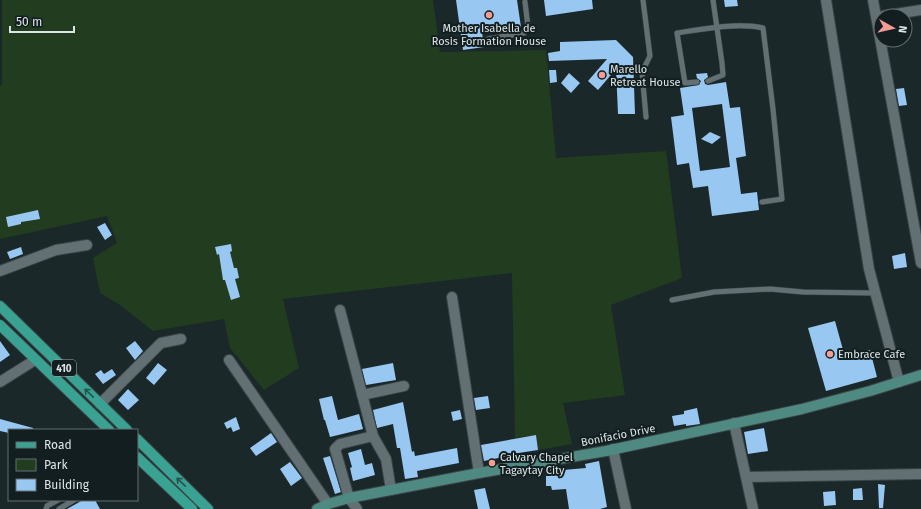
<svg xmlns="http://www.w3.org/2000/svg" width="921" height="509" font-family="'Fira Sans',sans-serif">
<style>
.green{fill:#223c1f}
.building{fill:#98c7f2;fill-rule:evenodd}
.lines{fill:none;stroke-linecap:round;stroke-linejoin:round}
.lane-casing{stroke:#3a4346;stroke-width:6}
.street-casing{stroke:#3a4346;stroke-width:12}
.secondary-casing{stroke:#3a4346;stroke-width:12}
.primary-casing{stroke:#3a4346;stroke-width:12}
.lane{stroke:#627073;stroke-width:5}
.street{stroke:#627073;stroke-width:10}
.secondary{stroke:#4e8982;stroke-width:10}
.primary{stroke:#3aa292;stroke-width:10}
.oneway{stroke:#22534e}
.poi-dot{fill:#f59c94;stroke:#121e20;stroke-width:1.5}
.labels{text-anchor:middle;stroke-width:4;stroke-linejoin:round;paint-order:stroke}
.shield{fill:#121e20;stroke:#a0a9ab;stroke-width:1}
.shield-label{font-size:10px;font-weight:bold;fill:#dde5e7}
.poi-label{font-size:11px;fill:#dde5e7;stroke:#121e20;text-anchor:start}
.street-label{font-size:11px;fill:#dde5e7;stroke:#121e20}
</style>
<rect width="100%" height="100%" fill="#1b282a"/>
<path class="green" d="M2,0H433L440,52L546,50L556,158L666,151L682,278L611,305L625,395L563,403L572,444L538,450L536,435L515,438L512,273L283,299L299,368L264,390L230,348L224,319L153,331L120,305L100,293L93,258L117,243L107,216L0,239V86L2,85Z"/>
<path class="building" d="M456,0H517L521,27L482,32L484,47L463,50Z
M544,0H592L593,9L546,16Z
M724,0H737L738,6L725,7Z
M616,40L633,57L635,114H618L616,69L598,90L588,81L607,59L549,61L548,53L560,51V42Z
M549,70H556L557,82L550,83Z
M569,73L580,83L571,93L561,83Z
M707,73L708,77L704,80L705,84L708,85L726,82L730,108L740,107L746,156L736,158L741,194L757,192L759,210L712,216L708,186L693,188L689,163L677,165L671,117L684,115L680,88L699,85L701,81L697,78L696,74ZM722,104L730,167L700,171L692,108Z
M904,88L907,105L899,106L896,89Z
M710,132L721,137L712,144L701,139Z
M38,210L40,219L21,222V224L8,227L6,217Z
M105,223L112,235L105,240L97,227Z
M231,244L232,251L230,252L234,268H237L239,278L235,279L240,297L231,300L225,280H223L219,254L217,255L215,247Z
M21,247L23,254L10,259L7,252Z
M905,253L907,267L894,269L892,256Z
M835,321L845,357L870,350L877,377L826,391L808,328Z
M0,341L10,355L0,362Z
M135,341L143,351L135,360L126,348Z
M158,363L167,370L154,385L146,378Z
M393,363L396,380L366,385L362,369Z
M112,369L116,375L103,384L95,374L101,370L104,374Z
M128,389L139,400L128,410L118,400Z
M332,396L338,420L359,414L363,429L330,437L325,420H324L319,399Z
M488,396L490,408L476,410L474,398Z
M403,402L412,452L414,451L415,456L457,448L459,463L417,471L418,477L405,479L400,448H397L393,424L377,428L373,410Z
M697,408L700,424L686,426V424L674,426L672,416L684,414V411Z
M460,410L462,419L453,421L451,412Z
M236,417L240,429L233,432L231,427L227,429L224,423Z
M0,419L33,428V430H9V433L0,431Z
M764,428L768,451L748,454L744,432Z
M271,433L277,442L256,456L250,448Z
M536,435L538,450L512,454V455L484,461L481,445Z
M361,449L365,465L372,463L375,475L353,481L350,468L352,467L348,453Z
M330,456L341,492L335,494L323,458Z
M599,461L607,507L600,509H569L566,489L552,490L551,486H546V476H551L550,469L563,468V470L586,468L585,464Z
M290,462L302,478L291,486L280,469Z
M878,484L885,485L883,508H879Z
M485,488L490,509H478L474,490Z
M862,488L863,500H853V489Z
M835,491L836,505L824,506L823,492Z
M83,500H95L100,509H67Z"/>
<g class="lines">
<g class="lane-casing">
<path id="lane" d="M643,0L650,56L642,72L646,117
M488,39L524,33L528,27L525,2
M708,81L723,75L722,63L713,0
M697,82L685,83L677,33C702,29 739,22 763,28L773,109L782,199L762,202
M672,300L714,292L770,289L803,292L875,293
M46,509L47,506L58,500
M59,509L74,500"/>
</g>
<g class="street-casing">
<path id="street" d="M826,0L869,269L899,382
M873,0L921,263
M883,16L921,10
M0,271L56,250L87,245
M452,297L479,473
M340,310L373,436L386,459L391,490
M229,360L328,504
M0,382L35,360
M362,395L404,386
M100,404L161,343L181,339
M734,423L753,509
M613,449L626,509
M746,477L921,474
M357,509L349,498L335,449L340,444L373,436"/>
</g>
<g class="secondary-casing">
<path id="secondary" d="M317,509L328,504L349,498L479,473L606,451L802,409L870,391L921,375"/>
</g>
<g class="primary-casing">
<path id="primary" d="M0,306L127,430
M0,325L109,430
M137,439L208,509
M137,457L192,509"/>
</g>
<use href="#lane" class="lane"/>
<use href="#street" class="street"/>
<use href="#secondary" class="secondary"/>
<use href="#primary" class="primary"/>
</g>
<defs><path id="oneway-shaft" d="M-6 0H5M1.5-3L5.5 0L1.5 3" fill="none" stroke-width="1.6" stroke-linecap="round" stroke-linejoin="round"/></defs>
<g class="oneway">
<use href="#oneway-shaft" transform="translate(89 393) rotate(-136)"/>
<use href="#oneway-shaft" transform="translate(181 482) rotate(-136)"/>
</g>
<g class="poi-dot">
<circle cx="489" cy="15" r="4"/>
<circle cx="602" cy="75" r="4"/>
<circle cx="830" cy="354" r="4"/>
<circle cx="492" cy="463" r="4"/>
</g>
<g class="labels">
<rect class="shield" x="52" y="360" width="24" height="16" rx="3"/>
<g class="shield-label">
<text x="64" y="372">410</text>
</g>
<g class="poi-label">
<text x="489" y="32" text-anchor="middle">Mother Isabella de<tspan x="489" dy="13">Rosis Formation House</tspan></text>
<text x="610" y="73">Marello<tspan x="610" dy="13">Retreat House</tspan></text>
<text x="838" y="358">Embrace Cafe</text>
<text x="500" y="461">Calvary Chapel<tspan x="500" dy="13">Tagaytay City</tspan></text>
</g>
<g class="street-label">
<text transform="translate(618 435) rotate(-11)" y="4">Bonifacio Drive</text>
</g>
</g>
<rect x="8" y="429" width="130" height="72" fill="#121e20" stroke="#636e70"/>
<rect x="16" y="442" width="20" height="6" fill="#3aa292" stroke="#636e70"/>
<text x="44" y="449" font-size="12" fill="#dde5e7">Road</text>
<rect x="16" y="459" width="20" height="12" fill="#223c1f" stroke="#636e70"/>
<text x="44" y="469" font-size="12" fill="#dde5e7">Park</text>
<rect x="16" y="479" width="20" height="12" fill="#98c7f2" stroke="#636e70"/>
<text x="44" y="489" font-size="12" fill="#dde5e7">Building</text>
<g transform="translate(893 28) rotate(98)"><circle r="19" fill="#121e20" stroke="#636e70"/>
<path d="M0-3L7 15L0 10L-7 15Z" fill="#f59c94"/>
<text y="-6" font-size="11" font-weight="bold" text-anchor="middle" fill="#dde5e7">N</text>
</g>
<path d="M10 26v6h64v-6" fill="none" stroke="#dde5e7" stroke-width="2"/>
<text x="16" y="26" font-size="12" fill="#dde5e7" stroke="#121e20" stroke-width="3" paint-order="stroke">50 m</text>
</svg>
